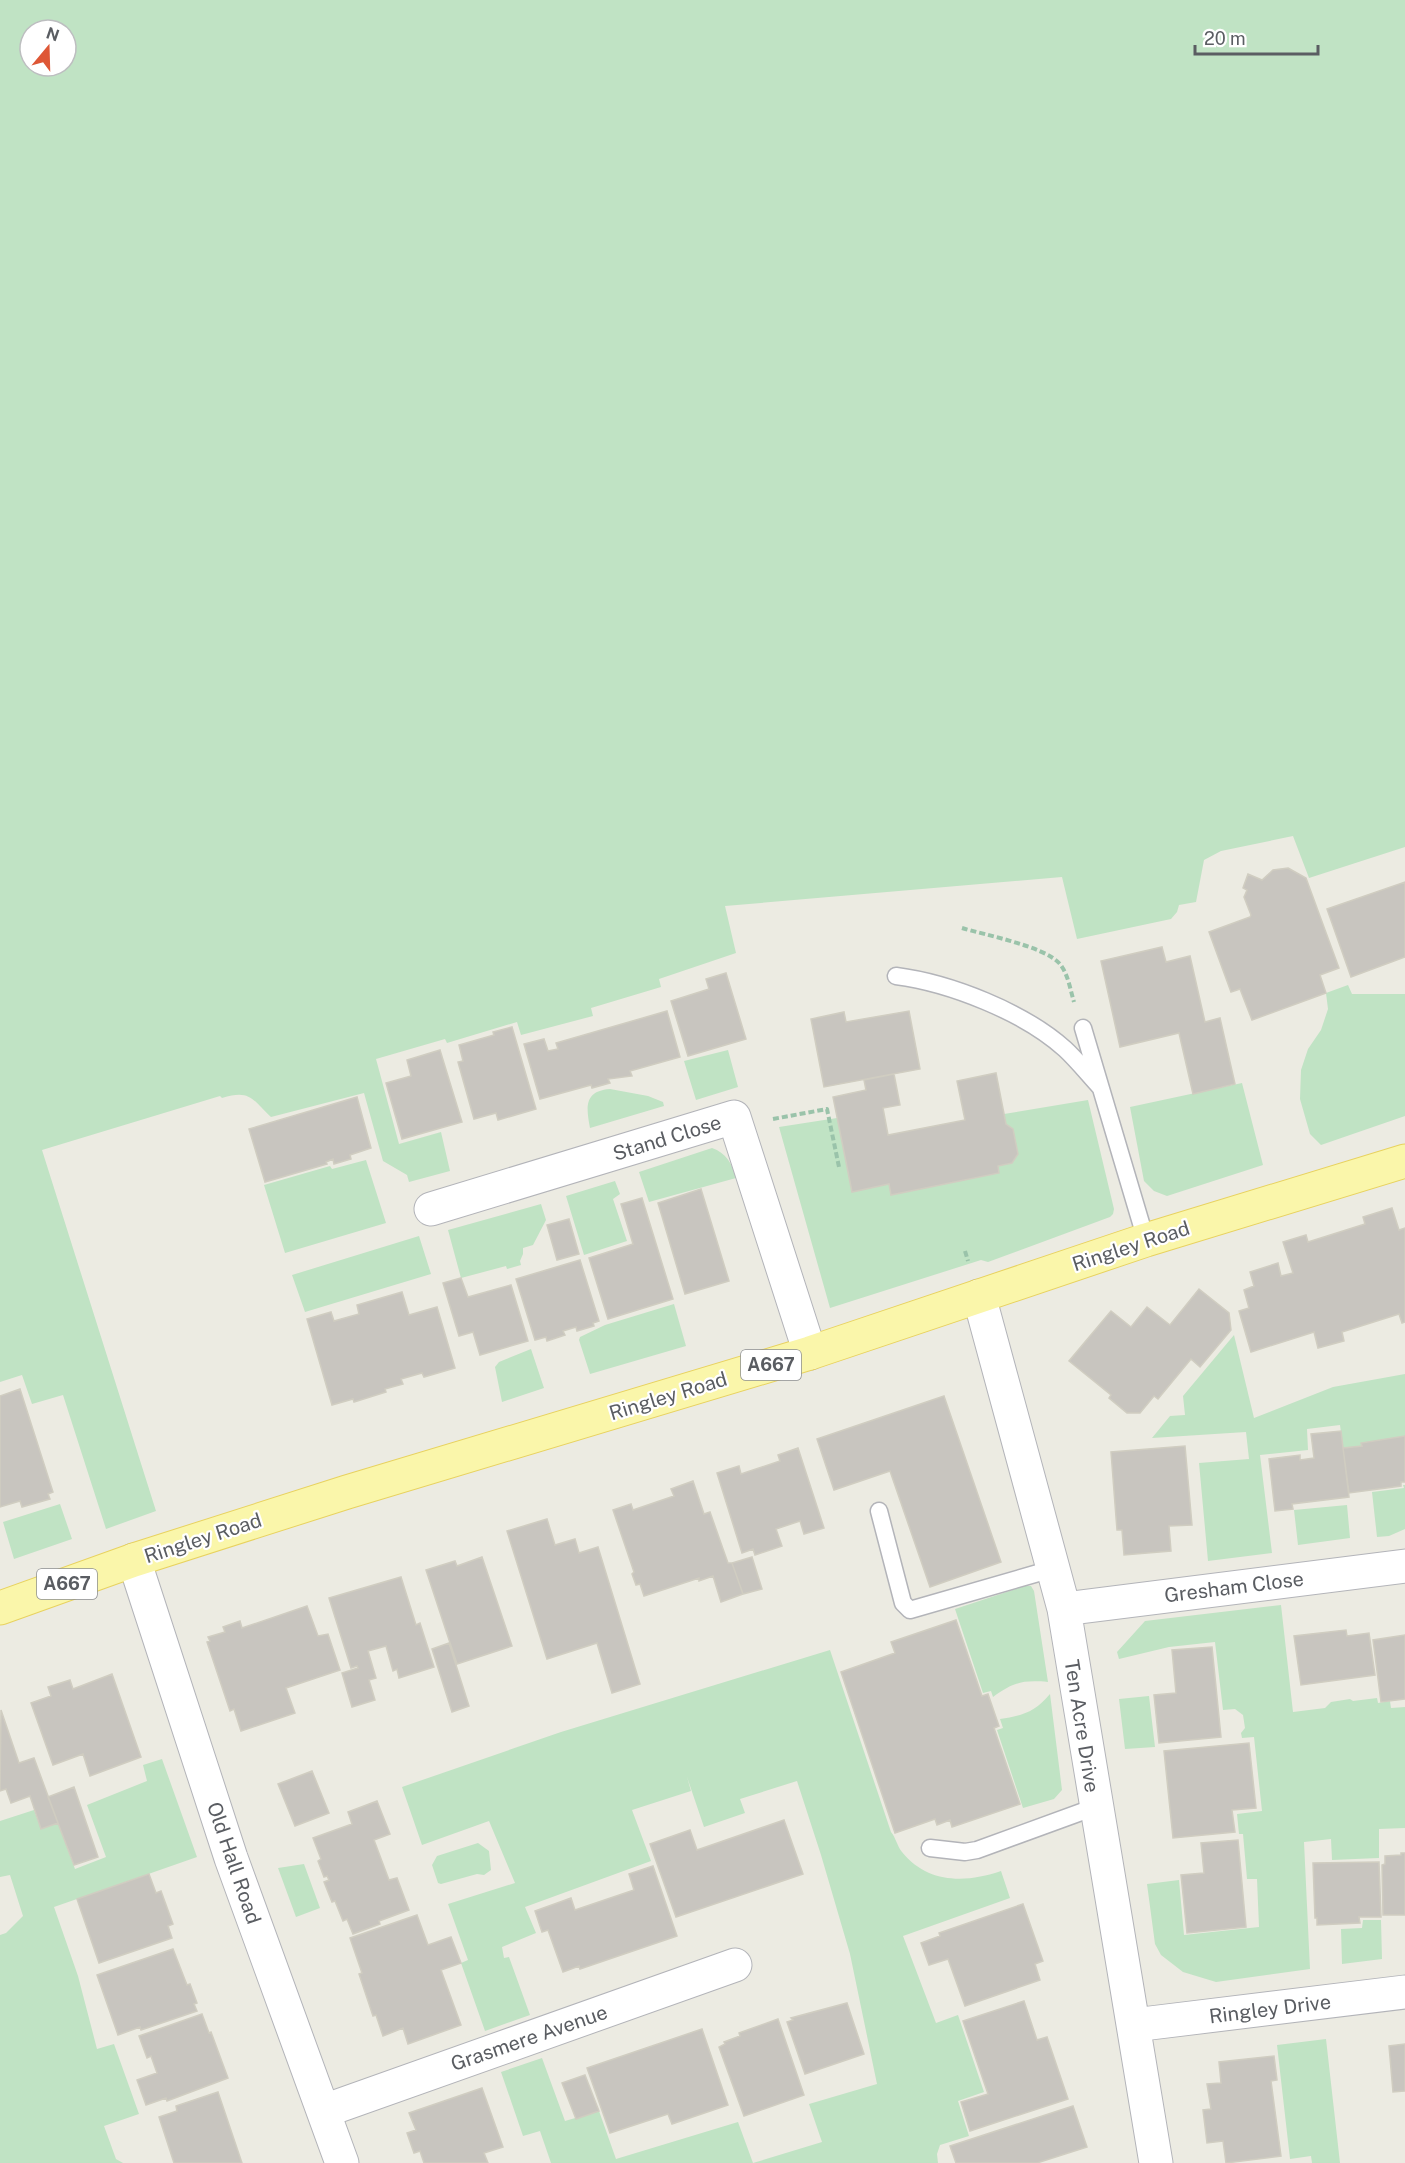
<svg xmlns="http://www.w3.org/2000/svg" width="1405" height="2163" font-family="'Public Sans',sans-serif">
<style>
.green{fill:#c0e3c4;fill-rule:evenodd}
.building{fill:#c8c5bf;stroke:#d0cdc1;stroke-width:1.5}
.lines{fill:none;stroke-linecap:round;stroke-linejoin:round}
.service-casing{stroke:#b3b4b9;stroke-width:19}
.minor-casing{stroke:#b3b4b9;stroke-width:35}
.primary-casing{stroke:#e8d25f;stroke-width:35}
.path{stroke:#9ac3aa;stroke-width:4;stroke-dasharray:6 3;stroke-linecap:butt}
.service{stroke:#fff;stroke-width:16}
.minor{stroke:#fff;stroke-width:33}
.primary{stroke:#faf6aa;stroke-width:33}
.labels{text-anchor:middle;stroke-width:4.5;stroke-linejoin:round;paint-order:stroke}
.shield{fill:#fff;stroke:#8c8e91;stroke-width:1.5}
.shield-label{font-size:18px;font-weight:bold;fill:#5a5d62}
.street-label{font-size:20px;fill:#5a5d62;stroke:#fff}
</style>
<rect width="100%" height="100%" fill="#ecebe2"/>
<path class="green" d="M0,0H1405V847L1309,878L1293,836L1221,851L1204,860L1196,902L1179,905L1177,912L1171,919L1077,939L1062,877L725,906L736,953L659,979L661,987L591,1008L593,1016L521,1035L517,1022L447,1043L445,1039L376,1059L399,1144L441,1132L450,1171L409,1182L407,1175L383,1161L364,1093L271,1117C252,1099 250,1089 222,1098L220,1096L42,1150L156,1511L106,1529L63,1395L32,1404L22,1375L0,1382ZM30,30H66V66H30Z
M1348,985L1352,994H1405V1116L1321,1145L1310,1134L1300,1099L1301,1070L1308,1049L1321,1030L1328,1009L1326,993Z
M728,1050L738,1087L696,1100L684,1061Z
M1242,1083L1263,1165L1167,1196L1154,1191L1144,1181L1130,1107Z
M610,1089L648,1096L663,1102L664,1106L590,1128C586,1107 584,1091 610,1089Z
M1088,1100L1114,1209L1113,1214L1110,1217L988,1262L981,1260L830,1308L779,1127L837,1118L852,1191L889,1184L891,1195L999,1173L998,1166L1018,1154L1013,1129L1006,1124L1004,1114Z
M712,1148C726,1153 732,1163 736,1178L649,1202L639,1172Z
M366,1160L386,1223L285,1253L264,1185L330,1166L332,1169Z
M615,1181L620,1194L613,1199L627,1241L584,1255L566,1196Z
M541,1204L546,1220L533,1245L523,1248V1254L520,1261L521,1265L507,1269L506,1266L461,1278L448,1230Z
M419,1236L431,1274L305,1312L292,1275Z
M674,1304L686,1346L590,1374L579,1340L580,1337L605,1325Z
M1234,1335L1254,1418L1333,1387L1405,1374V1436L1362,1443V1446L1343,1448L1340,1425L1307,1429L1308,1450L1260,1455L1272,1553L1208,1561L1199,1463L1249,1459L1246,1432L1152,1438L1170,1416L1185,1415L1183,1396Z
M531,1349L544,1388L502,1402L495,1367L499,1362Z
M1403,1485H1405V1529L1389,1536L1377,1537L1372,1492L1404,1488Z
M60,1504L72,1539L14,1559L3,1522Z
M1347,1505L1350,1538L1298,1545L1294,1510Z
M1025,1586H1031L1034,1591L1048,1682C1022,1680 1014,1682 993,1697L991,1691L983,1693L955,1609Z
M1281,1605L1293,1712L1325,1708L1331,1702L1350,1699L1353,1701L1377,1698L1378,1703L1390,1701L1391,1708L1405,1707V1828L1379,1829V1858L1332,1860L1331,1839L1304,1842L1310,1969L1216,1982L1183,1972L1161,1955L1155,1944L1147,1884L1179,1880L1184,1935L1259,1927L1257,1879H1247L1243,1834H1239L1237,1814L1262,1811L1254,1737L1242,1738L1241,1733L1245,1728L1243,1715L1235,1709L1223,1710L1215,1642L1169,1647L1119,1659L1117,1652L1145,1621Z
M830,1650L891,1832C896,1838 897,1846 902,1852C928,1884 966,1883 1001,1871L1010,1898L903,1936L936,2023L958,2015L984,2092L958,2101L969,2136L940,2145L937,2154L938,2163H551L540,2131L523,2136L501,2072L542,2058L565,2121L599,2111L616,2159L738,2122L753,2163L822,2142L809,2104L877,2084L850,1954L821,1855L797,1781L740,1799L745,1813L704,1827L687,1777L691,1791L632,1810L651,1861L525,1907L536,1933L502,1947L504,1958L509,1957L530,2015L485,2031L461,1963L468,1960L448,1904L515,1883L489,1821L422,1845L402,1787L561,1732Z
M1050,1694L1062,1790L1054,1799L1023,1808L997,1730L1003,1728L1000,1719C1022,1716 1035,1712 1050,1694Z
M1149,1696L1155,1747L1125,1749L1119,1699Z
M162,1759L197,1857L54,1907L78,1976L97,2049L114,2044L139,2114L104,2126L116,2159L123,2163H0V1935L6,1933L23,1916L10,1875L0,1877V1821L34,1810L41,1829L58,1823L75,1869L106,1857L87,1805L147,1781L143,1765Z
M478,1843L489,1851L491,1870L484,1875L477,1874L441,1884L438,1883L432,1865L437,1856Z
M304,1864L320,1908L296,1917L278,1868Z
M1363,1920H1381L1382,1959L1342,1964L1341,1929L1362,1928Z
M1326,2039L1340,2163H1312L1311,2156L1290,2159L1277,2045Z"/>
<path class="building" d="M1288,868L1306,878L1339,968L1320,975L1326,993L1252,1020L1240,989L1231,992L1209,932L1250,917L1251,915L1244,897L1247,890L1243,888L1248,874L1262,880L1273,870Z
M1405,882V957L1351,977L1327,909Z
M1162,947L1166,962L1190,956L1205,1022L1220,1018L1235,1084L1193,1094L1179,1033L1120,1047L1101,961Z
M726,973L746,1039L688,1056L671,1001L709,989L706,979Z
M667,1011L680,1057L630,1071L632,1076L608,1079L610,1083L592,1088L591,1085L540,1099L524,1044L544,1039L548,1051L558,1049L556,1043Z
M909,1011L920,1069L824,1087L811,1019L844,1012L846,1022Z
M512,1027L536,1109L498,1120L496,1113L474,1119L458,1062L463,1061L459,1045L494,1035L493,1032Z
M440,1050L462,1122L402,1139L386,1083L411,1076L407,1060Z
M996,1073L1006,1124L1013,1129L1018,1154L1012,1163L998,1166L999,1173L891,1195L889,1184L852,1192L833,1097L866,1090L864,1080L894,1074L900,1105L883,1108L888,1135L965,1120L957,1081Z
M357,1097L371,1148L350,1155L351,1159L334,1164L333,1159L326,1162L327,1164L265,1182L249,1129Z
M701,1189L729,1281L685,1294L658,1203Z
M642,1198L673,1299L608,1319L589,1258L633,1244L621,1204Z
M1392,1208L1399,1230L1405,1228V1322L1402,1323L1399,1314L1342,1332L1344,1341L1318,1348L1314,1332L1251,1352L1239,1311L1249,1308L1244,1290L1254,1286L1250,1272L1278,1263L1281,1276L1293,1273L1283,1242L1306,1235L1308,1242L1365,1224L1363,1217Z
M569,1219L579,1254L557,1260L547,1225Z
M580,1260L599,1321L593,1323L594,1326L577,1331L576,1327L563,1331L565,1335L547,1341L546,1337L535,1340L516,1279Z
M461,1278L468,1297L511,1285L528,1341L480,1355L473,1332L459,1336L443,1283Z
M1199,1289L1229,1313L1231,1330L1200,1367L1191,1359L1158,1399L1154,1396L1140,1413H1127L1109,1398L1111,1395L1069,1361L1111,1311L1131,1327L1147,1307L1170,1325Z
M402,1292L409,1315L437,1307L455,1368L424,1377L422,1373L401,1379L403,1384L385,1389L386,1392L354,1402L353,1399L332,1405L307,1319L331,1312L334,1321L359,1314L357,1305Z
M20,1389L53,1492L48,1494L50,1499L22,1507L20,1501L0,1507V1396Z
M944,1396L1001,1562L930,1587L890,1471L834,1490L817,1439Z
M1341,1431L1349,1497L1292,1504L1293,1509L1275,1511L1269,1459L1300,1455V1460L1314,1458L1311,1434Z
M1405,1436V1482H1401V1486L1349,1493L1343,1448L1362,1446L1361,1443Z
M1185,1446L1192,1525L1169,1526L1171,1551L1124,1555L1122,1530H1117L1111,1452Z
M798,1448L824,1528L804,1534L800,1521L776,1529L782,1546L755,1555L753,1549L742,1553L717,1473L739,1466L741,1474L780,1461L778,1455Z
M693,1481L704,1514L710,1512L728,1563H732L743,1594L721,1602L713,1576L699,1581V1578L644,1596L640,1584L636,1585L632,1574L634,1572L613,1510L631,1504L633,1510L674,1496L671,1489Z
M547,1519L555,1545L575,1539L579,1553L598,1547L640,1684L612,1693L597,1643L547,1659L507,1531Z
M482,1557L512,1646L457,1664L426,1570L455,1561L457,1566Z
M752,1557L762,1589L743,1594L732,1563Z
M401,1577L416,1625L420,1623L434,1667L399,1678L397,1669L393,1671L386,1646L368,1651L376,1678L369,1680L375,1700L352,1707L342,1673L358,1668L357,1666L351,1668L329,1598Z
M307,1606L318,1636L328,1634L340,1670L286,1688L295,1713L241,1731L234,1709L230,1711L207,1642L210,1641L208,1637L225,1632L223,1627L240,1621L242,1628Z
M956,1620L982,1696L988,1694L999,1726L994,1728L1020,1804L952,1827L950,1820L937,1825L935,1819L895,1833L841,1672L895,1653L891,1642Z
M1346,1630L1347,1636L1369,1633L1375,1675L1301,1685L1294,1636Z
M1405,1635V1699L1381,1702L1373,1640Z
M449,1643L469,1706L452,1712L432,1649Z
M1212,1647L1221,1737L1159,1743L1154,1695L1176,1693L1172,1650Z
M112,1674L141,1757L90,1776L83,1754L53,1765L31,1703L51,1696L48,1687L70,1680L73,1689Z
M1,1710L19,1763L34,1758L58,1823L41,1829L30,1796L11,1803L6,1789L0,1791Z
M1249,1743L1256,1808L1232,1810L1235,1832L1173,1838L1164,1751Z
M312,1771L329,1813L295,1826L278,1784Z
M74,1787L98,1857L74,1865L48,1797Z
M377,1801L390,1834L374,1840L389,1880L397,1878L409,1910L379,1921L380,1924L353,1934L347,1919L343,1921L335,1901L332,1902L324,1882L329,1880L327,1876L324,1877L318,1861L321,1859L313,1838L352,1824L348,1812Z
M784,1820L803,1874L676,1917L650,1844L690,1830L697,1850Z
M1238,1840L1246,1927L1187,1933L1181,1875L1204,1873L1201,1843Z
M1401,1853H1405V1915H1383L1382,1865L1385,1864V1856L1401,1855Z
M1379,1862L1381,1917H1359L1360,1923L1317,1925V1918H1315L1313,1863Z
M653,1866L677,1936L580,1969L579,1966L563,1972L548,1930L542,1932L535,1911L571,1898L575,1910L634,1890L629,1874Z
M149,1874L156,1893L161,1891L173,1924L168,1926L172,1938L99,1963L77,1899Z
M1023,1904L1043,1961L1035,1964L1040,1980L965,2006L948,1959L929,1965L921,1943L940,1936L939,1933Z
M417,1915L428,1945L451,1937L461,1963L441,1970L461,2025L408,2044L403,2028L383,2036L376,2015L373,2016L359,1974L362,1973L350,1938Z
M173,1949L187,1985L190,1984L197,2003L194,2004L197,2011L141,2030L140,2027L118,2035L97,1975Z
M1024,2001L1037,2040L1047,2037L1068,2099L970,2131L961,2102L988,2094L963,2021Z
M847,2003L864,2054L805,2074L787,2022L793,2020L791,2018Z
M202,2014L209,2033L211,2032L228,2078L167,2101L166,2098L146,2105L137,2080L157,2073L151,2056L147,2058L139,2036Z
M778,2019L804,2095L744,2116L719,2047L725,2044L724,2042L740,2036L739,2033Z
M702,2029L728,2105L672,2124L668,2114L610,2133L587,2068Z
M1405,2044V2091L1393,2092L1389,2046Z
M1274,2056L1277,2080L1271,2081L1281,2156L1226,2163L1223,2141L1207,2143L1203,2110L1211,2109L1207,2084L1221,2083L1219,2062Z
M585,2075L599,2111L576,2119L562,2083Z
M482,2088L503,2147L484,2153L488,2163H424L420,2151L414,2153L407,2133L416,2130L409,2113Z
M218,2092L242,2163H174L159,2117L177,2111L176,2106Z
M1073,2106L1087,2147L1037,2163H956L950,2146Z"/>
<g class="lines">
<g class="service-casing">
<path id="service" d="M896,976C950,983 1024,1012 1065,1049C1077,1060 1088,1074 1100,1087
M1083,1028L1146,1240
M879,1511L903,1603L910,1610L1052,1569
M930,1848L965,1852L977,1850L1095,1807"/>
</g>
<g class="minor-casing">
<path id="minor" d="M431,1209L734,1117L810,1353
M979,1296L1064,1609L1156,2163
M134,1560L231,1858L342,2163
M1064,1609L1405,1566
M1134,2025L1405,1992
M324,2111L735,1965"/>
</g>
<g class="primary-casing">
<path id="primary" d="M0,1608L134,1560L347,1492L810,1353L1146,1240L1405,1161"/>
</g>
<path class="path" d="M962,928C985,935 1043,946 1059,963C1068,973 1070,989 1074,1002
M773,1119L827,1109L839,1167
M965,1251L968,1261"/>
<use href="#service" class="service"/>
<use href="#minor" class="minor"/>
<use href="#primary" class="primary"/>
</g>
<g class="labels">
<g class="shield">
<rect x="741" y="1350" width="60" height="30" rx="4.5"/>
<rect x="37" y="1569" width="60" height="30" rx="4.5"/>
</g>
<g class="shield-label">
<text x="771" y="1371">A667</text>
<text x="67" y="1590">A667</text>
</g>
<g class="street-label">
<text transform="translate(667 1138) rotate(-17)" y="7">Stand Close</text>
<text transform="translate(1131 1246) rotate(-18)" y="7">Ringley Road</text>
<text transform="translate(668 1396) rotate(-17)" y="7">Ringley Road</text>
<text transform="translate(203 1538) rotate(-18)" y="7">Ringley Road</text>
<text transform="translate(1234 1587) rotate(-7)" y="7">Gresham Close</text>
<text transform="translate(1082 1726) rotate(81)" y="7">Ten Acre Drive</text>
<text transform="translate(234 1863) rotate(71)" y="7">Old Hall Road</text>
<text transform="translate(1270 2009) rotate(-7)" y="7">Ringley Drive</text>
<text transform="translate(529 2038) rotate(-19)" y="7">Grasmere Avenue</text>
</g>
</g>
<g transform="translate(48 48) rotate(19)"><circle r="28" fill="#ffffff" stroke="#bdbec0" stroke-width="1.5"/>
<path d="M0-4.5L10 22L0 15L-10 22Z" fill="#de5736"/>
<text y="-9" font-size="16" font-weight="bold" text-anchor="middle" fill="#5a5d62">N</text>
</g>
<path d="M1195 45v9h123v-9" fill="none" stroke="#5a5d62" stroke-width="3"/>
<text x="1204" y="45" font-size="18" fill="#5a5d62" stroke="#ffffff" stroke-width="4.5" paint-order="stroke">20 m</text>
</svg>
